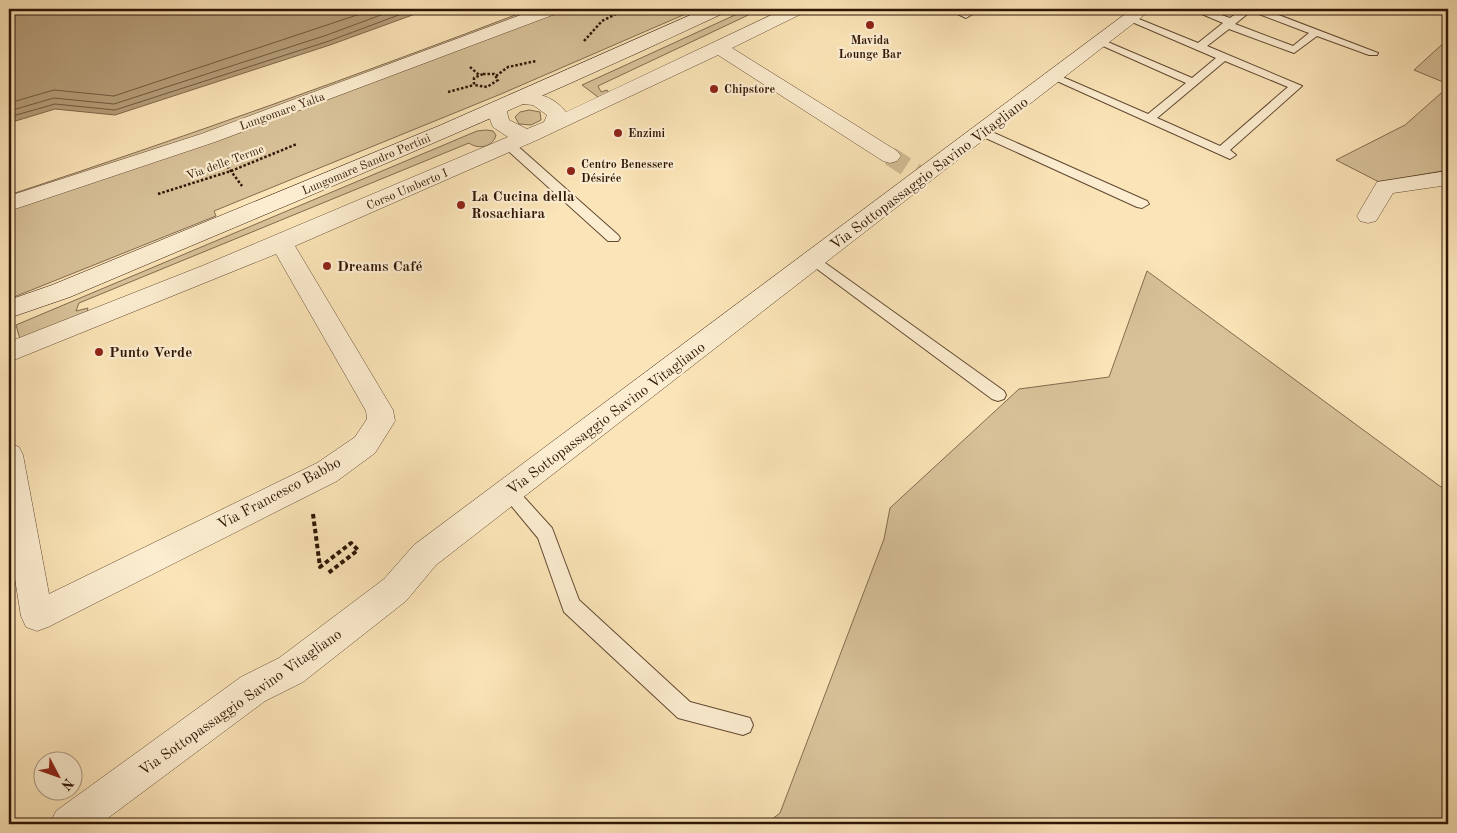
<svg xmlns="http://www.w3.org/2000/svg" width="1457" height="833" font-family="'Old Standard TT',serif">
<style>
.green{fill:#d8c199;stroke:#846b4f}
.water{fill:#b69e7a;stroke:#80674b}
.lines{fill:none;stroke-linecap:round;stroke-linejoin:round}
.shore{stroke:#725a40;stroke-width:1}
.street-tunnel{stroke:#d2bb93;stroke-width:19;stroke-dasharray:19 10;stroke-linecap:butt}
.lane-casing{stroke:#624932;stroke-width:2}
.street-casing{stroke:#624932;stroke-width:1}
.secondary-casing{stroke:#2f1505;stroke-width:1}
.path-far1{stroke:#2f1505;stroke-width:2.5;stroke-dasharray:2.5 2;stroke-linecap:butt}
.path{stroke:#2f1505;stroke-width:4;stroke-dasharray:4.5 3;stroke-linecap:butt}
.lane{fill:#fcedd0;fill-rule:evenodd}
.street{fill:#fcedd0;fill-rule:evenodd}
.secondary{fill:#fcedd0;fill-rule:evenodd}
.poi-dot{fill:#8f2418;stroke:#fcedd0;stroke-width:2}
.labels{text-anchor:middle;stroke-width:4.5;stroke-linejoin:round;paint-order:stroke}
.far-poi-label{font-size:12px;font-weight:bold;fill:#2f1505;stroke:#fcedd0;text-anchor:start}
.far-street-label{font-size:12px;fill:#2f1505;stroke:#fcedd0}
.street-label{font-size:15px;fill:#2f1505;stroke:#fcedd0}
.poi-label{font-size:15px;font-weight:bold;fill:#2f1505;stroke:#fcedd0;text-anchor:start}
</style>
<rect width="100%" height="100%" fill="#fbe4b7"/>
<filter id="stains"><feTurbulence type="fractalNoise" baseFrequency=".004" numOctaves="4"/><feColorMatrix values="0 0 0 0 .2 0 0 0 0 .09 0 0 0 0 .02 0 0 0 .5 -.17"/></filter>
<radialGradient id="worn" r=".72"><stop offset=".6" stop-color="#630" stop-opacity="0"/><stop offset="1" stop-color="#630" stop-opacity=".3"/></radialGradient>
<path class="green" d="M531,9H697L501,94L214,211L216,216L9,299V195C185,137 358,75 531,9Z
M748,9H761L598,86L601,92L607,90L609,93L598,97L582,85Z
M1448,39V84L1414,70Z
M1448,87V170L1379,182L1336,160L1405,125Z
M529,110L540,112L541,120L531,125L519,124L515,117L520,112Z
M486,130L493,131L496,135C493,147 479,150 469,143L79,303L76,311L88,308L87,312L20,339L16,325L477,131Z
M1147,271L1441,487H1448V824H766L780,813L884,539L890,508L1019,389L1109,377Z"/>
<path class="water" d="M9,9H429L330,45L115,115L55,109L9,123Z"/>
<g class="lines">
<path class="shore" d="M9,103L54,90L114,96L375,9
M9,111L54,98L114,104L327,35L397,9
M9,117L55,104L115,110L329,41L415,9"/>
<path class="street-tunnel" d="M890,156L919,175"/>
<g class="lane-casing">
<path id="lane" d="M947,9L965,11L981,9L966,18Z
M1190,9H1204L1230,18L1242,9H1263L1378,53L1377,55H1369L1317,36L1294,53L1229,29L1207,46L1302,86L1230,150L1236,155L1230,159L1048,77L1054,74L1058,75L1148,114L1186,83L1094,42L1095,40H1103L1192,78L1216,58L1125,19L1126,17H1134L1198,43L1223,23ZM1251,11L1309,33L1293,46L1235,24ZM1225,61L1288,87L1220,146L1157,118Z
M983,128L1147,201L1149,204L1142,208L1137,207L979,135L977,132L979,129Z
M509,141L513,142L618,235L620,238L618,241H608L505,148L503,145Z
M814,255L1004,391L1006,395L1004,399L998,401L992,399L809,263L807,260Z
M508,484L514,486L552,528L579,600L690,702L750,718L753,725L750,732L743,735L678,718L564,612L538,538L499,491L502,486Z"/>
</g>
<g class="street-casing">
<path id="street" d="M537,9H561L558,13L215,142L9,211V196L201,134Z
M784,9H806L803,13L732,48L897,151L901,156L897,161L890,163L883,161L718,55L537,140L295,246L393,410L395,421L375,453L337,481L48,627L37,631L26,627L21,616L9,542V443L19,447L23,455L49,594L317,463L355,437L367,419L366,411L276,254L9,362V342L202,266L508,137L493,127L487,112L494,102H508L511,106L507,112L509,120L527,129L544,122L547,115L533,105L512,103L509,99L512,95C532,90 553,95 566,112Z
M1132,9H1152L436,565L406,601L303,682L265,701L100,824H50L56,811L241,677L279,658L384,579L414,545Z
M1448,171V185L1393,193L1376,221L1368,223L1360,221L1357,216L1377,182Z"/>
</g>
<g class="secondary-casing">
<path id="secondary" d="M704,9H727L724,13C509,114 289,204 70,297L9,318V300L52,285L441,125Z"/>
</g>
<path class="path-far1" d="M584,41L602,21L626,9
M470,67L479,75
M483,74H494L498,80L487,87L474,85V78Z
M496,76L508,67L536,61
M448,92L474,85
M222,159L242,186
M158,194L231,171L297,144"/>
<path class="path" d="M313,514L320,567L351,543L358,550L327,574"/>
<use href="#lane" class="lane"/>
<use href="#street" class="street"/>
<use href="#secondary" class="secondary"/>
</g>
<g class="poi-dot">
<circle cx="870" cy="25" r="5"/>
<circle cx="714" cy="89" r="5"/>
<circle cx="618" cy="133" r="5"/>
<circle cx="571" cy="171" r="5"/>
<circle cx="461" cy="205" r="5"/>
<circle cx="327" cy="266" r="5"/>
<circle cx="99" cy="352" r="5"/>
</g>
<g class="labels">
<g class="far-poi-label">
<text x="870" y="44" text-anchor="middle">Mavida<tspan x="870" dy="14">Lounge Bar</tspan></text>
<text x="724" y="93">Chipstore</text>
<text x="628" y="137">Enzimi</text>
<text x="581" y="168">Centro Benessere<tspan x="581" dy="14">Désirée</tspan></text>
</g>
<g class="far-street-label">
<text transform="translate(282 111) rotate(-20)" y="4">Lungomare Yalta</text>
<text transform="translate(225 162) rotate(-20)" y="4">Via delle Terme</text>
<text transform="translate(366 164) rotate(-23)" y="4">Lungomare Sandro Pertini</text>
<text transform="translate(407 189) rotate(-23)" y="4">Corso Umberto I</text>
</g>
<g class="street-label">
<text transform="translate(929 173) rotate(-37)" y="5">Via Sottopassaggio Savino Vitagliano</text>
<text transform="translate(606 418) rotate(-37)" y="5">Via Sottopassaggio Savino Vitagliano</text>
<text transform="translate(279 493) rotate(-28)" y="5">Via Francesco Babbo</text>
<text transform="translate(240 702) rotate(-35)" y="5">Via Sottopassaggio Savino Vitagliano</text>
</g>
<g class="poi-label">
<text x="471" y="201">La Cucina della<tspan x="471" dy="17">Rosachiara</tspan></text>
<text x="337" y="271">Dreams Café</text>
<text x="109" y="357">Punto Verde</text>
</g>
</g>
<rect width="1457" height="833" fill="none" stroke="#fbe4b7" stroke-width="30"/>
<rect x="10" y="10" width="1437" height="813" fill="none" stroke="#2f1505" stroke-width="2.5"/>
<rect x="15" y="15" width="1427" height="803" fill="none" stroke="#2f1505"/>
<g transform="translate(58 776) rotate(131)"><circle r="24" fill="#fcedd0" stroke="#aa977f"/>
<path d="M0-4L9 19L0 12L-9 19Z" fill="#8f2418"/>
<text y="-8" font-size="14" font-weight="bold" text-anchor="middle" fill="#2f1505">N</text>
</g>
<rect width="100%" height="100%" filter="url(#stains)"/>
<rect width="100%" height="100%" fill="url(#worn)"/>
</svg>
